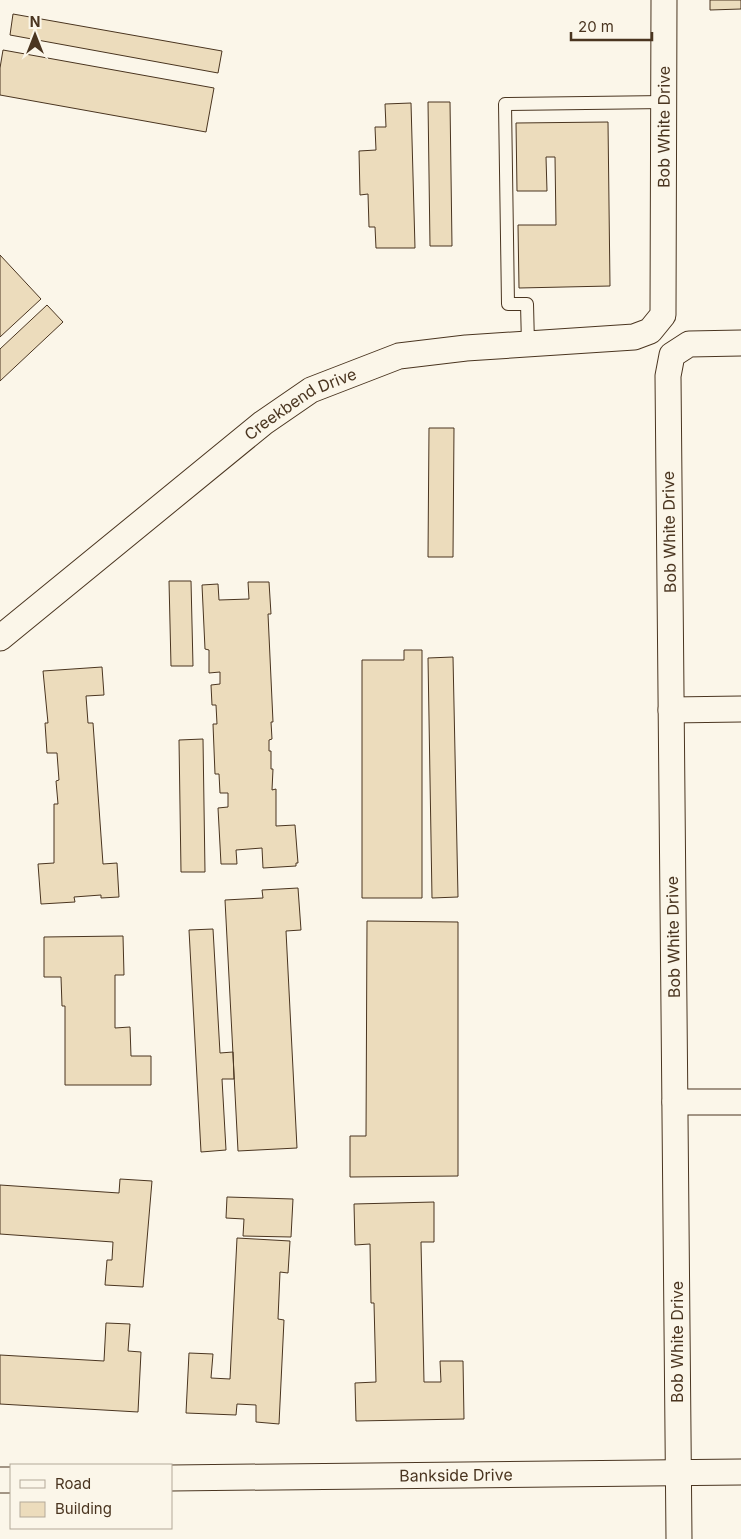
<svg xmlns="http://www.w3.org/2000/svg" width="741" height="1539" font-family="Inter,sans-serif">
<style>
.building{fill:#ecdcbc;stroke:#4a3520}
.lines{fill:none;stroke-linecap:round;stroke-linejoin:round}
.lane-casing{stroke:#4a3520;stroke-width:14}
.street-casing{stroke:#4a3520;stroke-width:27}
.lane{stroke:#fbf6e9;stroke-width:12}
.street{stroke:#fbf6e9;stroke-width:25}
.labels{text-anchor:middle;stroke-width:4;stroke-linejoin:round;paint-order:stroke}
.street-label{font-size:16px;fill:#4a3520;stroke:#fbf6e9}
</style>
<rect width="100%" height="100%" fill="#fbf6e9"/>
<path class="building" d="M710,0H741V9L710,10Z
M13,14L222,51L218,73L10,35Z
M3,50L214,88L206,132L0,95V68Z
M428,102H450L452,246H430Z
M411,103L415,248H376L375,227H369L368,194L360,195L359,151L376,150L375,127H386L385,104Z
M608,122L610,286L519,288L518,225H556L555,157H546L547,191H517L516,123Z
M0,255L41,299L0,337Z
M47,305L63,322L0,381V349Z
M429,428H454L453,557H428Z
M169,581H191L193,666H171Z
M248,582H269L271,614H268L273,722H271L272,739L269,740V751H271V769H273L272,790L276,789V826L295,825L298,863H296V866L263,868L262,848L236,850L237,864H221L218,808L228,807V793H220L219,774H215L213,724H217L216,705H212L211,685L220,684V672L209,673V650L205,649L202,585L218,584L219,600L249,599Z
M404,650H422V898H362V660H404Z
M453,657L458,897L432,898L428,658Z
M102,667L104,695L86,696L88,723H93L103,864L117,863L119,897L101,898V895L74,897L75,902L41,904L38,864L54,863V804H58L56,781L59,780L57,753H47L45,723H48L43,671Z
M203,739L205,872H181L179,740Z
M298,888L301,930L286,931L297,1148L238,1151L225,900L263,898L262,890Z
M367,921L458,922V1176L350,1177V1136H366Z
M213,929L220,1053L233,1052L234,1079H222L226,1150L201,1152L189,930Z
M123,936L124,975H115V1028L130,1027L131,1056H151V1085H65V1006H62L61,977H44V937Z
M120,1179L152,1181L143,1287L105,1285L107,1260H112L113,1242L0,1234V1185L119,1193Z
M227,1197L293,1199L291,1237L243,1236L244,1219L226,1218Z
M434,1202V1242H421L424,1382H441L440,1361H463L464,1419L356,1421L355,1383L376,1382L374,1303H371L370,1244L355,1245L354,1204Z
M237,1238L290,1241L288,1273L280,1272L278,1319L284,1320L279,1424L256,1422V1405L237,1404L236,1415L186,1413L189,1353L213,1354L211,1378L230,1379Z
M106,1323L130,1324L128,1351L141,1352L138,1412L0,1404V1355L104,1361Z"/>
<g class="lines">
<g class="lane-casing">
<path id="lane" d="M528,344L527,304H508L505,104L665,102"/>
</g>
<g class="street-casing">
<g id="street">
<path id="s1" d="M0,638L263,423L311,390L399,356L466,348L634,337L650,331L663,315L664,0"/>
<path d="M671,710L741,709"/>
<path d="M675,1102H741"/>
<path id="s2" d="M171,1478L741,1472"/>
<path d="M0,1480H11"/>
<path d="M679,1539L668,376L672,355L689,344L741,343"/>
</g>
</g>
<use href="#lane" class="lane"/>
<use href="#street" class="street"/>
</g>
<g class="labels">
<g class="street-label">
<text dy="6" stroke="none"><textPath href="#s1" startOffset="954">Bob White Drive</textPath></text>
<text dy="6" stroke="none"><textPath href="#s1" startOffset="382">Creekbend Drive</textPath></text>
<text transform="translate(669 532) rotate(-91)" y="6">Bob White Drive</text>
<text transform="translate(673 937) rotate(-91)" y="6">Bob White Drive</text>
<text transform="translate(677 1342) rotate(-90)" y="6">Bob White Drive</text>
<text dy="6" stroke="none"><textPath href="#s2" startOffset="285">Bankside Drive</textPath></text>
</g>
</g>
<rect x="10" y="1464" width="162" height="65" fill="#fbf6e9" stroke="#b4a999"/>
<rect x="20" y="1480" width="25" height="8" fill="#fbf6e9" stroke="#b4a999"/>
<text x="55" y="1489" font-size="15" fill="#4a3520">Road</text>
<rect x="20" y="1502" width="25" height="15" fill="#ecdcbc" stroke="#b4a999"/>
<text x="55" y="1514" font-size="15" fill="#4a3520">Building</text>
<g transform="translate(35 35)" stroke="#fbf6e9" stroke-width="4" paint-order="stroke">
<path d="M0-4L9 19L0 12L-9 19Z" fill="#4a3520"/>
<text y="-8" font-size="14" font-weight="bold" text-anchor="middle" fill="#4a3520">N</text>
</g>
<path d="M571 32v8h81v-8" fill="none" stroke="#4a3520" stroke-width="2.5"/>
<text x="578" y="32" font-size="15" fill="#4a3520" stroke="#fbf6e9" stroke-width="4" paint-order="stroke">20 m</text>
</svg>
